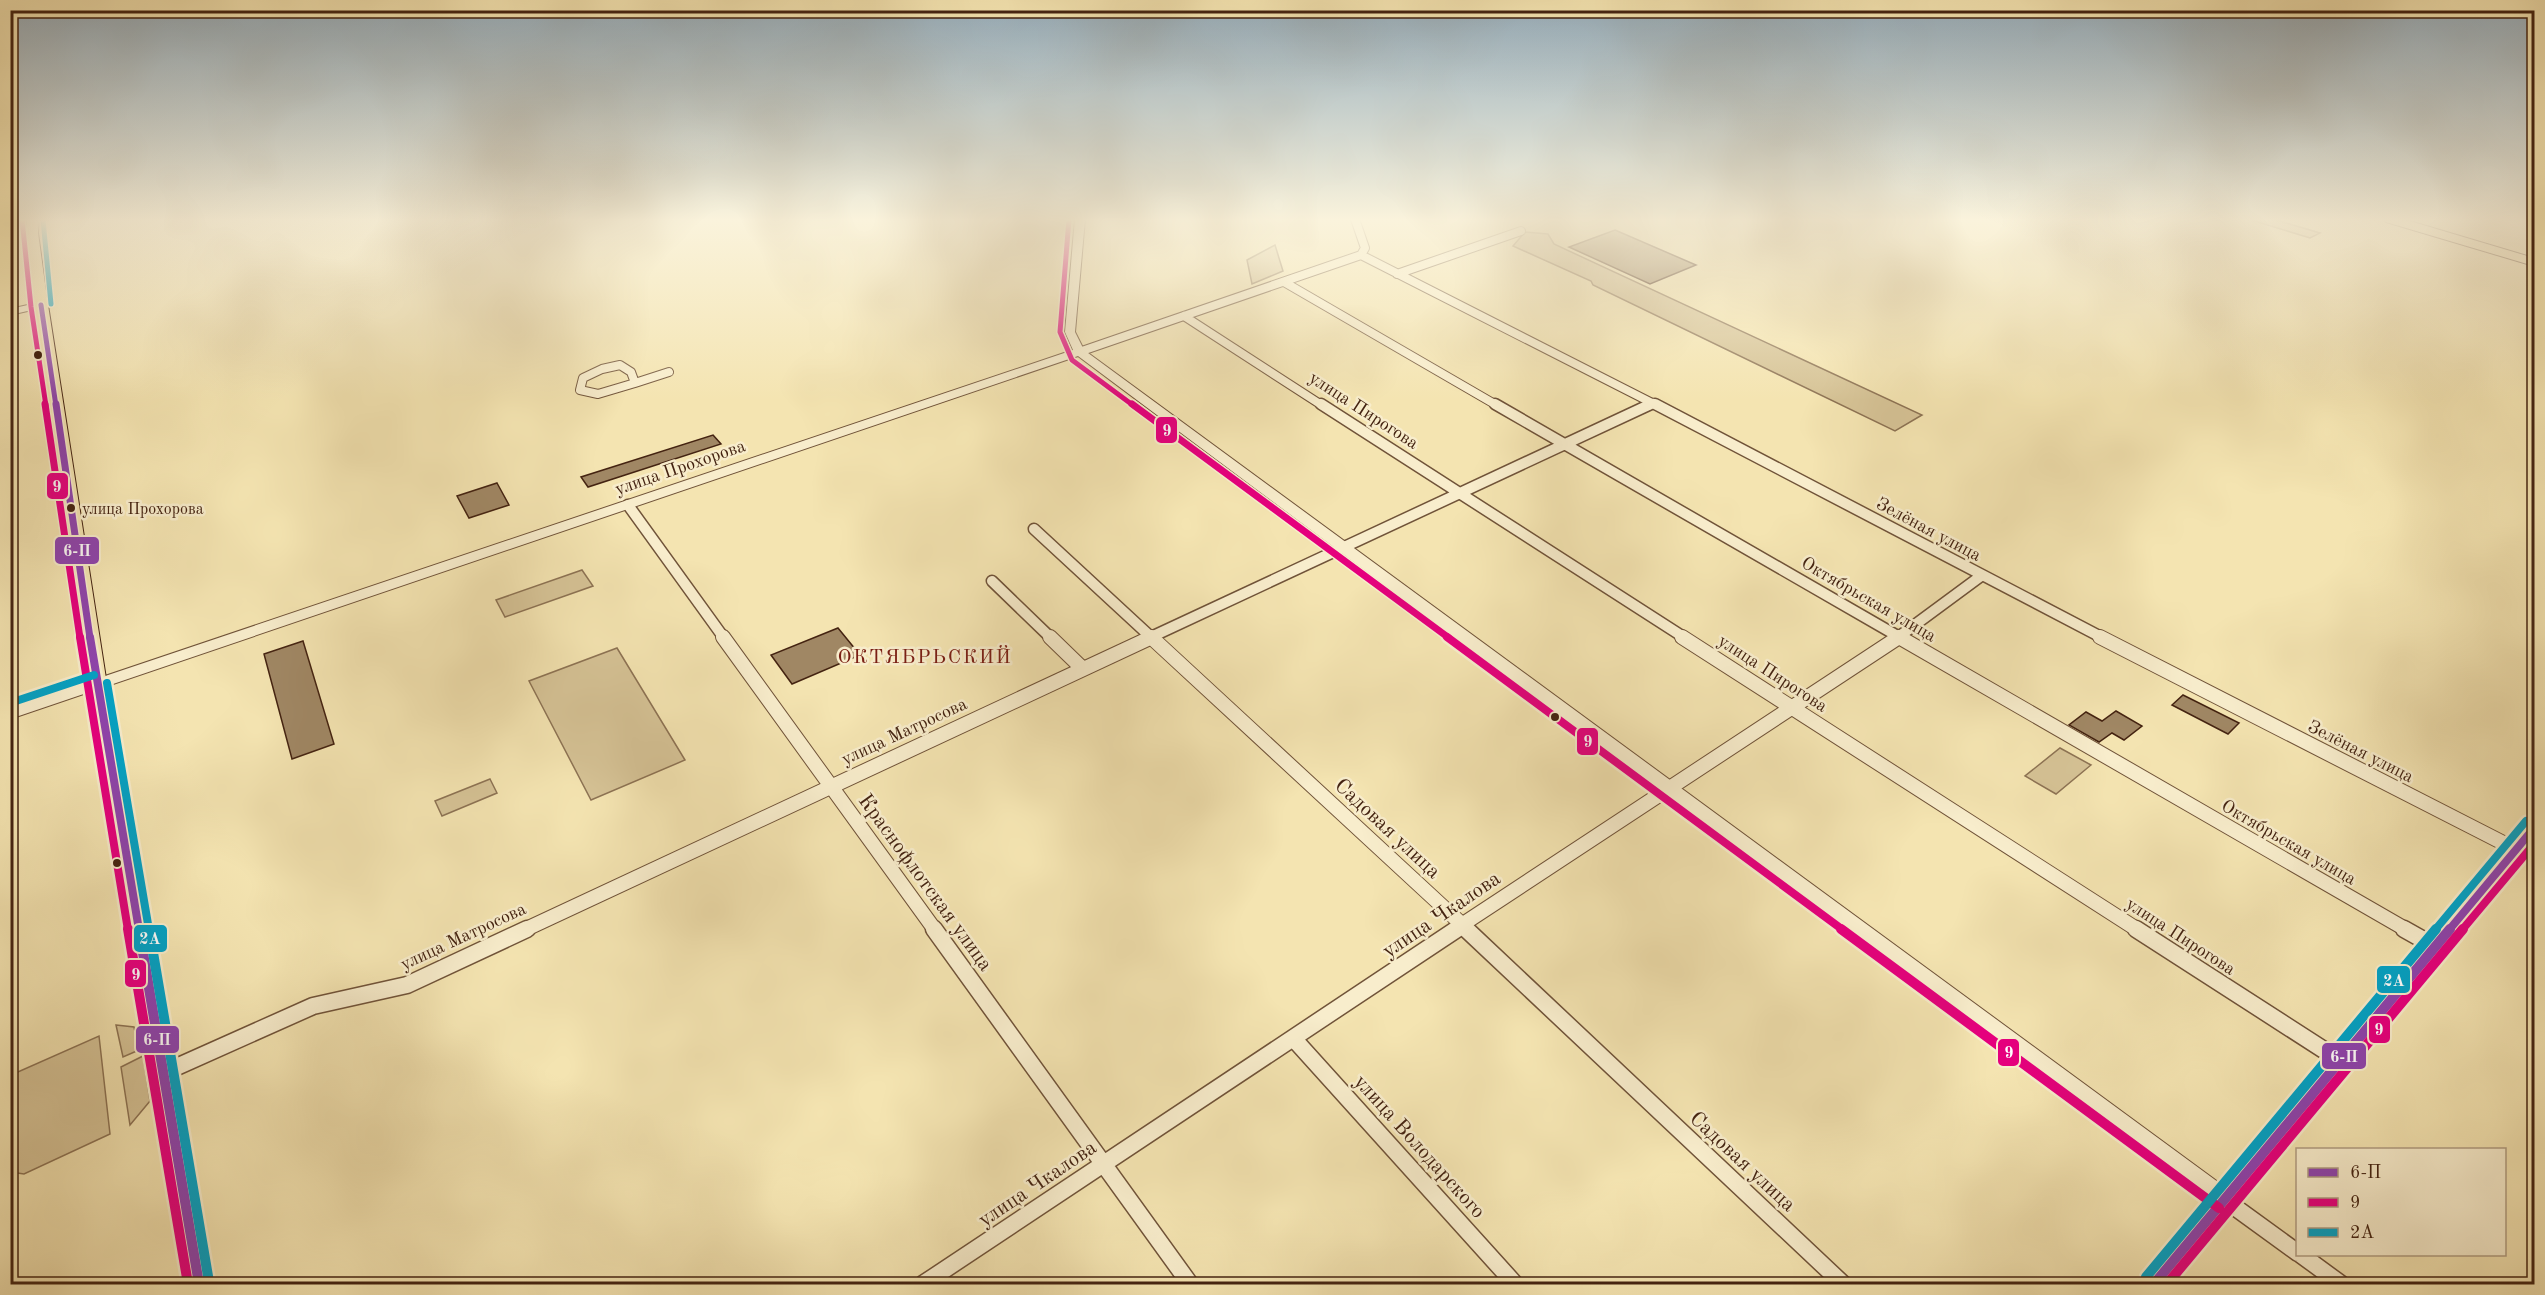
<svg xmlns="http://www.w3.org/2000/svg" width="2545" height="1295" font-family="'Old Standard TT',serif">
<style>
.green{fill:#d6c396;stroke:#8d7354;stroke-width:1.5}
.building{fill:#a08764;stroke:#442311;stroke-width:1.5}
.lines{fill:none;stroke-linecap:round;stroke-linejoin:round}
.minor-far3-casing{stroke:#705339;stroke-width:10}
.minor-far2-casing{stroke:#705339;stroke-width:13}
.minor-far1-casing{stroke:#705339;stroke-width:16}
.minor-casing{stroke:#705339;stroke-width:19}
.tertiary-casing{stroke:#705339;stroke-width:2}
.secondary-casing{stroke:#442311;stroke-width:3}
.primary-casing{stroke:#442311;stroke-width:2}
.minor-far3{stroke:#f8edcc;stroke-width:8}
.minor-far2{stroke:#f8edcc;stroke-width:10}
.minor-far1{stroke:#f8edcc;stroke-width:14}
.minor{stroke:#f8edcc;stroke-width:16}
.tertiary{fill:#f8edcc;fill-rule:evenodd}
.secondary{fill:#f8edcc;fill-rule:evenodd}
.primary{fill:#f4e4b1;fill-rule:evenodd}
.bus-1-far3-casing{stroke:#f8edcc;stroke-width:8}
.bus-1-far2-casing{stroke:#f8edcc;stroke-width:10}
.bus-1-far1-casing{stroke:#f8edcc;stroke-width:13}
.bus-1-casing{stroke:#f8edcc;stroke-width:15}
.bus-2-far3-casing{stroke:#f8edcc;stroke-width:8}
.bus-2-far2-casing{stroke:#f8edcc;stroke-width:10}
.bus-2-far1-casing{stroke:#f8edcc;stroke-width:13}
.bus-2-casing{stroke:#f8edcc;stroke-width:15}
.bus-3-far2-casing{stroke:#f8edcc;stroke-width:8}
.bus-3-far1-casing{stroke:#f8edcc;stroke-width:13}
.bus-3-casing{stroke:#f8edcc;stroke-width:15}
.bus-1-far3{stroke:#8e44ad;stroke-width:5}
.bus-1-far2{stroke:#8e44ad;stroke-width:7}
.bus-1-far1{stroke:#8e44ad;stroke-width:8}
.bus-1{stroke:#8e44ad;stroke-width:10}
.bus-2-far3{stroke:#e5007d;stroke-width:5}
.bus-2-far2{stroke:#e5007d;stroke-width:7}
.bus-2-far1{stroke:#e5007d;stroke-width:8}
.bus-2{stroke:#e5007d;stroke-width:10}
.bus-3-far2{stroke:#03a2c5;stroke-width:5}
.bus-3-far1{stroke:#03a2c5;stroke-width:8}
.bus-3{stroke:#03a2c5;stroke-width:10}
.bus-dot{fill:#442311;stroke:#f8edcc;stroke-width:2}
.labels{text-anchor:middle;stroke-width:5;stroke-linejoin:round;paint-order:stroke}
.bus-label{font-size:16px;fill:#442311;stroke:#f8edcc;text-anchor:start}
.street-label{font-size:18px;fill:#442311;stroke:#f8edcc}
.neighbourhood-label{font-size:20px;letter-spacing:1.5px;fill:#7a1f14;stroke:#f8edcc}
.near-street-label{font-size:21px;fill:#442311;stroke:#f8edcc}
.line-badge{stroke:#f8edcc;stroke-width:2}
.badge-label{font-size:16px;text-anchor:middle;font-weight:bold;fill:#fff}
</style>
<rect width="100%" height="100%" fill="#f4e4b1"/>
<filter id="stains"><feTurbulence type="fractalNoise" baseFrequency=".00333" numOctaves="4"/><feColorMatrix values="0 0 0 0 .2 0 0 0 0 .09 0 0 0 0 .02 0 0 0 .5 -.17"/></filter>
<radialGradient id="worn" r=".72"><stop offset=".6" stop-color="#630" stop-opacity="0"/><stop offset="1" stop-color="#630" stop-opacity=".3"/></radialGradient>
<path class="green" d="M2248,219H2273L2320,233L2310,238Z
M1525,232L1548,234L1554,244L1922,415L1895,431L1593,285L1591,281L1513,246Z
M1275,245L1283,271L1252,284L1247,260Z
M582,570L593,586L505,617L496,600Z
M617,648L685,760L591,800L529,681Z
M2060,748L2091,765L2056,794L2025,776Z
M490,779L497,793L442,816L435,801Z
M116,1025L134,1027L139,1050L123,1057Z
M99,1036L110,1134L24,1174L11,1172V1075Z
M143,1056L150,1101L130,1125L121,1067Z"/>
<path class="building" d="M1615,230L1696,265L1650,284L1569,247Z
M713,435L721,444L588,487L581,477Z
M497,483L509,505L469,518L457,496Z
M838,628L860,655L792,684L771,655Z
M303,641L334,744L292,759L264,654Z
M2183,695L2239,723L2228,734L2172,705Z
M2116,711L2142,726L2124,740L2112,733L2099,742L2069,725L2086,712L2102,721Z"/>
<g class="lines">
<g class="minor-far3-casing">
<path id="minor-far3" d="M1355,219L1365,248L1361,255
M1361,255L1658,406
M1397,274L1521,231
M1284,282L1498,406
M1184,316L1323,406
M1079,352L1361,255
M620,365L631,372L635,383L598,394L580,390L583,378L602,369Z
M635,383L669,372
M1648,406L1653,403"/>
</g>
<g class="minor-far2-casing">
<path id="minor-far2" d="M1321,404L1685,638
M1495,404L1901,638
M1655,404L2103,638
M628,505L724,638
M1034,529L1152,638
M992,581L1051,638
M1149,638L1651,404
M1897,638L1981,576"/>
</g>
<g class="minor-far1-casing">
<path id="minor-far1" d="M723,637L935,930
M1050,637L1083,669
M1151,637L1468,930
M1682,637L2138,930
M1899,637L2407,930
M2100,637L2517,850
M524,930L1152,637
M1454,930L1899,637"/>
</g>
<g class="minor-casing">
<path id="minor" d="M934,929L1190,1284
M1466,929L1843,1284
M2136,929L2341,1061
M2404,929L2436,947
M1293,1038L1515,1284
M163,1073L313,1006L407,985L527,929
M2225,1200L2298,1253
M2300,1254L2341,1284
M923,1284L1457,929"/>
</g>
<g class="tertiary-casing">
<path id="tertiary" d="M1075,219H1085L1075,332L1084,350L2233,1193L2236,1200L2233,1207L2225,1210L2217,1207L1078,356L10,719V708L1073,350L1065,332Z
M41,302L46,305L45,307L10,315V309Z"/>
</g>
<g class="secondary-casing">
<path id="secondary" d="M2534,821V841L2170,1284H2141L2145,1275L2527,823Z"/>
</g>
<g class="primary-casing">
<path id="primary" d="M27,219H39L38,233L48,305L107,685L214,1284H184L87,685L34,305L26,233Z
M2384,219H2403L2534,258V266L2386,222Z"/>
</g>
<use href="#minor-far3" class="minor-far3"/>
<use href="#minor-far2" class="minor-far2"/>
<use href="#minor-far1" class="minor-far1"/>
<use href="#minor" class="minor"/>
<use href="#tertiary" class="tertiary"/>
<use href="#secondary" class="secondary"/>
<use href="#primary" class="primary"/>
<g class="bus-1-far3-casing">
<path id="bus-1-far3" d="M41,305L56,406"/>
</g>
<g class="bus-1-far2-casing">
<path id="bus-1-far2" d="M56,404L90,638"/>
</g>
<g class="bus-1-far1-casing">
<path id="bus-1-far1" d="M90,637L139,930
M2449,930L2534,828"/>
</g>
<g class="bus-1-casing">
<path id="bus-1" d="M139,929L199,1284
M2154,1284L2450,929"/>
</g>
<g class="bus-2-far3-casing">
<path id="bus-2-far3" d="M22,219L31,307L46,406
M1069,219L1060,332L1072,360L1134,406"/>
</g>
<g class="bus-2-far2-casing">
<path id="bus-2-far2" d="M45,404L80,638
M1132,404L1449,638"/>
</g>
<g class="bus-2-far1-casing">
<path id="bus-2-far1" d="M80,637L128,930
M1447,637L1843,930
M2462,930L2534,844"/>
</g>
<g class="bus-2-casing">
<path id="bus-2" d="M128,929L188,1284
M1841,929L2219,1208
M2167,1284L2463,929"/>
</g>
<g class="bus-3-far2-casing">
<path id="bus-3-far2" d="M43,220L51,304"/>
</g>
<g class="bus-3-far1-casing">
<path id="bus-3-far1" d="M107,683L149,930
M10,703L94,675
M2435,930L2526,821"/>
</g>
<g class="bus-3-casing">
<path id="bus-3" d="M149,929L209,1282
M2146,1277L2436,929"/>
</g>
<use href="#bus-1-far3" class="bus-1-far3"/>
<use href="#bus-1-far2" class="bus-1-far2"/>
<use href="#bus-1-far1" class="bus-1-far1"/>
<use href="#bus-1" class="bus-1"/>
<use href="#bus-2-far3" class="bus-2-far3"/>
<use href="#bus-2-far2" class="bus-2-far2"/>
<use href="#bus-2-far1" class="bus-2-far1"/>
<use href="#bus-2" class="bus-2"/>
<use href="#bus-3-far2" class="bus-3-far2"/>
<use href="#bus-3-far1" class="bus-3-far1"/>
<use href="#bus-3" class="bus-3"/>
</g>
<linearGradient id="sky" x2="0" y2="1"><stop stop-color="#95adbc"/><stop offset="0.55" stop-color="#faf3dc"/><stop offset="1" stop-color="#faf3dc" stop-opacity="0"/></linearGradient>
<rect width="2545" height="400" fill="url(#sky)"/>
<g class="bus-dot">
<circle cx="38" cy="355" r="5"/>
<circle cx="71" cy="508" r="5"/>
<circle cx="1555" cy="717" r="5"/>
<circle cx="117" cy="863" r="5"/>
</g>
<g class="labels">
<g class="bus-label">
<text x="82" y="514">улица Прохорова</text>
</g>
<g class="street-label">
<text transform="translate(1364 410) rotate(33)" y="6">улица Пирогова</text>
<text transform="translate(680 467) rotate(-19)" y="6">улица Прохорова</text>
<text transform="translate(1929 529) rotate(28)" y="6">Зелёная улица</text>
<text transform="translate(1869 599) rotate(30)" y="6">Октябрьская улица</text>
<text transform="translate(1773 673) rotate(33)" y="6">улица Пирогова</text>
<text transform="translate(904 731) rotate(-25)" y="6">улица Матросова</text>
<text transform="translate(2361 751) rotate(27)" y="6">Зелёная улица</text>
<text transform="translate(2289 842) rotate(30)" y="6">Октябрьская улица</text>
<text transform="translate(463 936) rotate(-25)" y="6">улица Матросова</text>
<text transform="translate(2181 936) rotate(33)" y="6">улица Пирогова</text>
</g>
<g class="neighbourhood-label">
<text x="925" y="663">ОКТЯБРЬСКИЙ</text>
</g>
<g class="near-street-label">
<text transform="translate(1388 828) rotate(43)" y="7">Садовая улица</text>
<text transform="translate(926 882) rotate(54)" y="7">Краснофлотская улица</text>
<text transform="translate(1441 914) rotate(-34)" y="7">улица Чкалова</text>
<text transform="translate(1420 1146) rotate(48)" y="7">улица Володарского</text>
<text transform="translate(1743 1161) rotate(43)" y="7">Садовая улица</text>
<text transform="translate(1037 1183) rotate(-34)" y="7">улица Чкалова</text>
</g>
</g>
<g class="line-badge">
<rect x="1155" y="416" width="23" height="28" rx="6" fill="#e5007d"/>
<rect x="46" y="472" width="23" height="28" rx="6" fill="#e5007d"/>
<rect x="54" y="536" width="46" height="29" rx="6" fill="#8e44ad"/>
<rect x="1576" y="727" width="23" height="29" rx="6" fill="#e5007d"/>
<rect x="133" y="924" width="35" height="29" rx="6" fill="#03a2c5"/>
<rect x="124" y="959" width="23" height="29" rx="6" fill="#e5007d"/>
<rect x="2376" y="965" width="35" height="29" rx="6" fill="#03a2c5"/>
<rect x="2368" y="1015" width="23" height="29" rx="6" fill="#e5007d"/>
<rect x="135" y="1025" width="45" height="29" rx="6" fill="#8e44ad"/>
<rect x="1997" y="1038" width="23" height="29" rx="6" fill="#e5007d"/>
<rect x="2321" y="1042" width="46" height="28" rx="6" fill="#8e44ad"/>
</g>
<g class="badge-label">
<text x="1167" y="436">9</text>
<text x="57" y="492">9</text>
<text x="77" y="556">6-П</text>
<text x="1588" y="747">9</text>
<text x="150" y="944">2А</text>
<text x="136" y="980">9</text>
<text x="2394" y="986">2А</text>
<text x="2379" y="1035">9</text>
<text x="157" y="1045">6-П</text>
<text x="2009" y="1058">9</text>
<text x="2344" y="1062">6-П</text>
</g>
<rect width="2545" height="1295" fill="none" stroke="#f4e4b1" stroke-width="36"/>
<rect x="12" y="12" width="2521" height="1271" fill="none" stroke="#442311" stroke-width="3"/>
<rect x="18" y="18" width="2509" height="1259" fill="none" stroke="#442311" stroke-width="1.5"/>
<rect x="2296" y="1148" width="210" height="108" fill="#f8edcc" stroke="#b09c81" stroke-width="1.5"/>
<rect x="2308" y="1168" width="30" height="9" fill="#8e44ad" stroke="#b09c81" stroke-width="1.5"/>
<text x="2350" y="1178" font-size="18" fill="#442311">6-П</text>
<rect x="2308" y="1198" width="30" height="9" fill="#e5007d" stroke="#b09c81" stroke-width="1.5"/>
<text x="2350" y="1208" font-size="18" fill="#442311">9</text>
<rect x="2308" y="1228" width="30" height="9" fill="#03a2c5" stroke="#b09c81" stroke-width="1.5"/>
<text x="2350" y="1238" font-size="18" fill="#442311">2А</text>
<rect width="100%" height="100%" filter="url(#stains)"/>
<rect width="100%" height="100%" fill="url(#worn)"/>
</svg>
